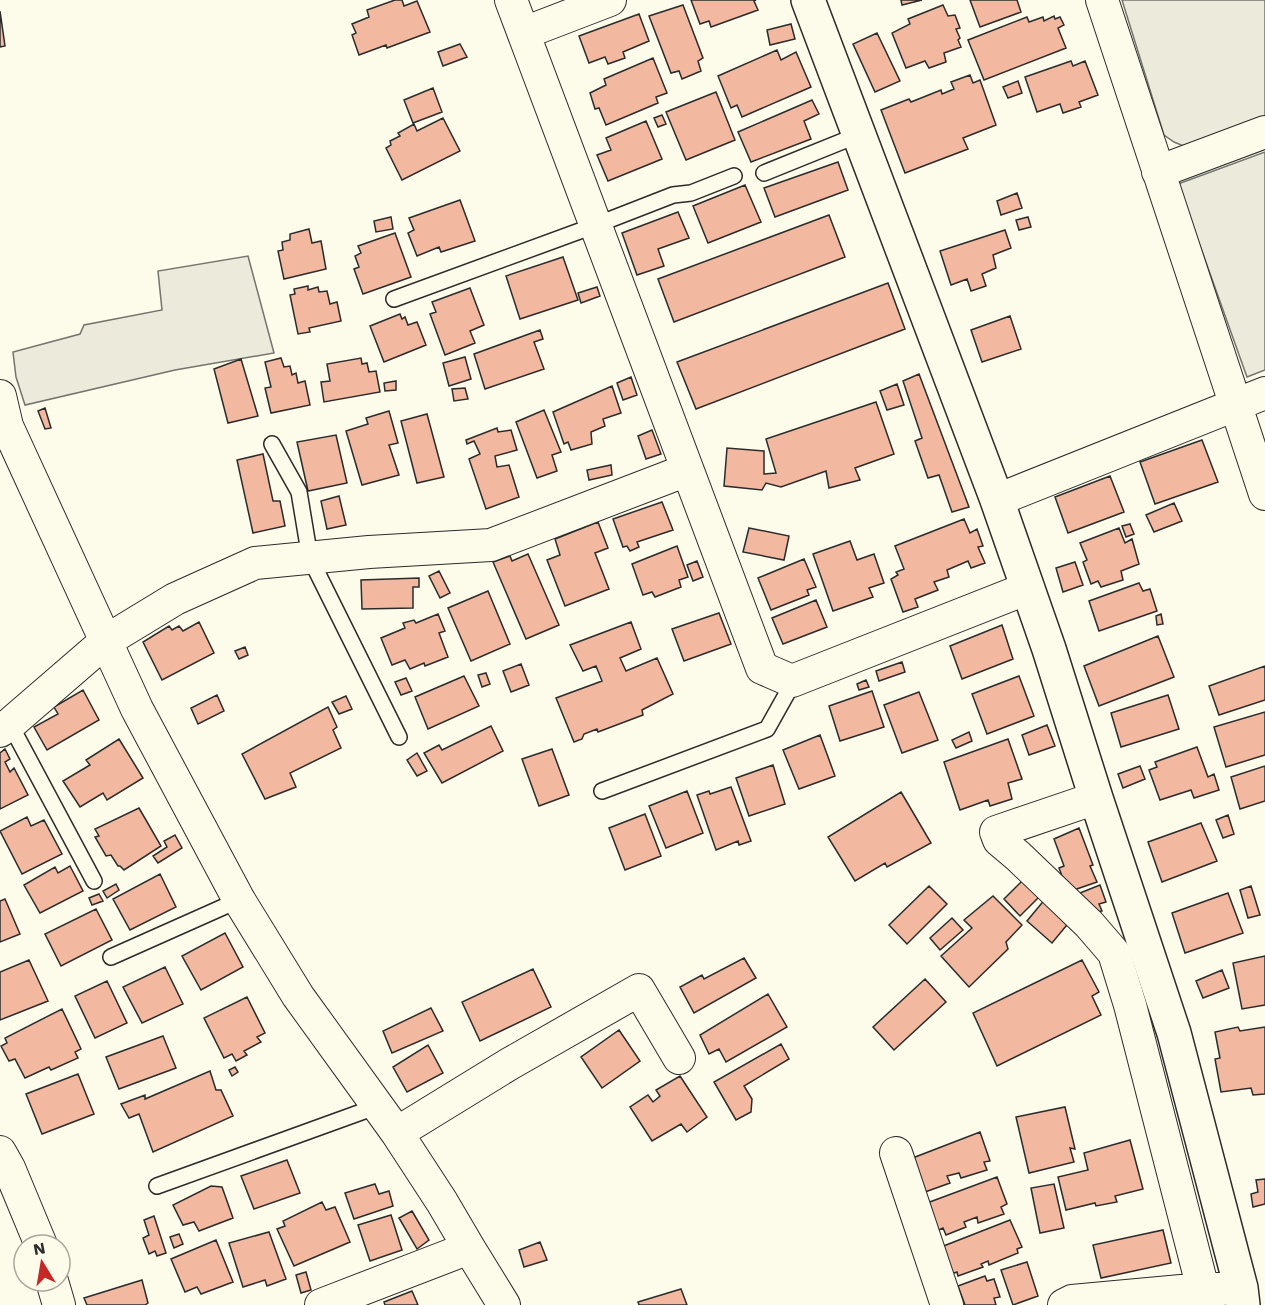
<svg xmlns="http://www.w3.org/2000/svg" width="1265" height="1305" font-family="'Work Sans',sans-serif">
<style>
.green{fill:#ecebdb;stroke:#74746e;stroke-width:1.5}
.building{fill:#f2b8a0;stroke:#2b2b2b;stroke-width:1.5}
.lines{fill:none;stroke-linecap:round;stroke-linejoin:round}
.service-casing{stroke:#2b2b2b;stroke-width:18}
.minor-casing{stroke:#2b2b2b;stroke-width:34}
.tertiary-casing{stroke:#2b2b2b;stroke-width:36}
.service{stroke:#fdfbea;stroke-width:15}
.minor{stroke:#fdfbea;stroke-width:32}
.tertiary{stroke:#fdfbea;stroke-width:33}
</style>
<rect width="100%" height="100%" fill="#fdfbea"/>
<path class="green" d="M1122,0H1265V117L1186,147L1174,142L1164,135Z
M1265,152V370L1247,377L1178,184Z
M248,256L274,353L175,370L25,405L16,377L13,352L80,334L84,325L162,310L158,271Z"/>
<path class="building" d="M395,0H402L404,6L417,1L430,32L387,48L386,45L359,55L352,35L356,33L352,24L369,17L367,10Z
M691,0H756L754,1L758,10L711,27L709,21L700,24Z
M901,0H922L902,5Z
M970,0H1017L1021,12L980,27Z
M683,5L703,58L698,61L701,71L682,79L679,71L671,73L649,16Z
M943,5L948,16L955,15L960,28L956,29L960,38L958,40L961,47L944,53L946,62L929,68L925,61L906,68L892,33L910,24L908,19Z
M0,11L5,46L0,47Z
M639,14L649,41L623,52L625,58L608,64L605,57L589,63L579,36Z
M1054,16L1055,19L1060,17L1064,25L1058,28L1066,48L984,80L968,40L1027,17L1029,22L1043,17L1044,21Z
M791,24L795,39L770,45L767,30Z
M877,33L900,81L875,92L853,44Z
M460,44L467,57L443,66L438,52Z
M777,50L781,60L796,52L811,87L742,117L737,105L731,108L718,76Z
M653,58L667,93L656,97L658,103L606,125L599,108L595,109L590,93L606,85L604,79Z
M1071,61L1073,66L1085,61L1098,95L1079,102L1081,107L1063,113L1060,104L1037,112L1025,77Z
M970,75L973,83L980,80L996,125L963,138L968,149L905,173L881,110L909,99L911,102L941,90L942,94L954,89L951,82Z
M1018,81L1022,93L1008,98L1003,87Z
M433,88L442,112L413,123L404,100Z
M716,92L735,140L686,160L666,112Z
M812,100L819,114L804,121L811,139L751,162L738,132Z
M662,115L666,124L658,127L654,118Z
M443,118L460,151L402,180L386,148L391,145L390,141L400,136L398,133L414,124L417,131Z
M646,121L662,159L608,181L597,155L611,150L606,138Z
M838,162L848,190L775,217L764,188Z
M745,185L761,222L708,243L693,206Z
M1017,193L1022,208L1001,215L997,201Z
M460,200L475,241L441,252L439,247L417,256L408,233L414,230L409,218Z
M678,212L689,238L658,249L664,266L637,275L622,233Z
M829,215L845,257L674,322L658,279Z
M391,217L393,229L376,232L374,221Z
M1028,217L1031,227L1019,230L1016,220Z
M309,229L312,243L321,241L326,269L284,279L278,251L283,250L282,242L290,240V234Z
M1005,230L1011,248L993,255L996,268L982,274L986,286L971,291L967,279L951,285L940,251Z
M395,233L411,277L363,294L354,269L359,267L355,256L361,253L358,246Z
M563,257L578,300L520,319L506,276Z
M888,283L905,329L696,409L677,362Z
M308,286V290L318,287L319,292L327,291L330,304L337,302L341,321L309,328L310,332L298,334L290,295L295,294L294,289Z
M597,287L600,296L581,303L578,293Z
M470,288L484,325L470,331L475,343L445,355L430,314L436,312L432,302Z
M400,314L402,319L405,317L408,325L417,322L426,345L384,362L370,326Z
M1010,316L1021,349L982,362L971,330Z
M540,330L543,339L534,342L544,369L485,389L474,354Z
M465,357L471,379L449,386L443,363Z
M281,358L284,367L290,366L292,375L296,373L298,383L305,381L310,405L271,413L265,388L271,387L265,362Z
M361,358L362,364L367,363L369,372L376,371L380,392L324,402L321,382L330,381L327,364Z
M241,359L258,416L228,423L214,369Z
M919,374L969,507L952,512L939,475L928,478L915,441L922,438L903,381Z
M631,377L637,395L623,400L617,383Z
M396,381V390L385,391L384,383Z
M897,384L904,405L887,410L880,391Z
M612,386L621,413L603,419L605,426L591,432L592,444L571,450L568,442L564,444L553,412Z
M465,388L468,399L454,401L452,389Z
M876,402L894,454L855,468L860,480L829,488L826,471L781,487L766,483L762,490L724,486L727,448L764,451V474L776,473L766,439Z
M45,408L51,428L45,429L38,411Z
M544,410L561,452L552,455L557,471L537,478L516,422Z
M389,411L398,443L389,445L399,475L362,485L346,431L368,424L366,418Z
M427,414L444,477L417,483L401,421Z
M497,428L498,432L511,430L517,450L495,456L497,467L509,465L519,497L486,509L469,459L480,454L474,441L467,444L466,440Z
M652,430L661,454L646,459L638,436Z
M336,435L347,483L308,491L297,442Z
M1202,440L1218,482L1155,504L1140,462Z
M263,454L273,501H280L285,526L253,533L237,460Z
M611,465L612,475L589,480L587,470Z
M1110,476L1124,512L1068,533L1055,497Z
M339,496L346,525L327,529L321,501Z
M662,502L673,530L637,542L639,547L630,551L627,546L623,547L613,519Z
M1174,503L1182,521L1154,532L1146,515Z
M964,519L970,533L977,529L983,546L978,547L985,563L971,568L968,561L947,570L949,577L934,582L938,590L915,599L918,607L903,612L891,579L898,575L896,572L904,569L895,546Z
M598,522L608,548L595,553L609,589L565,606L547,560L560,555L555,539Z
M1130,524L1134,534L1126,537L1122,526Z
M749,528L789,536L784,560L743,552Z
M1119,528L1125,543L1132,539L1139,564L1121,571L1123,580L1101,587L1098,581L1091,584L1083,562L1087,560L1080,543Z
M850,541L857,560L874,554L884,583L869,588L873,597L833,611L813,554Z
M677,546L688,577L679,580L681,587L655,597L652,592L643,595L632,564Z
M528,554L559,625L526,639L493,562L510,556L512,561Z
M804,559L816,587L807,590L809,595L771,610L758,578Z
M697,561L703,577L693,581L687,565Z
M1075,562L1083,585L1063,592L1056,568Z
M439,571L450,593L440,598L429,576Z
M419,578V587H413V608L362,609L361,580Z
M1139,583L1143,591L1150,589L1157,611L1099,631L1089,601Z
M488,591L510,644L471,661L448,608Z
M816,600L827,627L783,644L772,618Z
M719,613L731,644L684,661L672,629Z
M438,614L445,631L439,633L448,657L425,666L424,663L410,669L405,660L392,665L381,638L405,628L403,623L414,620L416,623Z
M1161,614L1163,624L1157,625L1156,616Z
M199,622L214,653L162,680L143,642L169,626L172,630L179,626L183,631Z
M631,622L641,649L620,658L626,671L657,658L673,694L642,710L643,715L598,732L597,729L584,734L582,739L574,742L556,698L602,681L596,666L583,671L570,645Z
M1002,625L1013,659L962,679L950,646Z
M1158,636L1174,677L1099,706L1084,666Z
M245,647L248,655L239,659L235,651Z
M902,662L905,672L879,681L876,671Z
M521,664L529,685L511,692L503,671Z
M1265,666V700L1219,715L1209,686Z
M486,673L490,684L482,687L478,675Z
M464,676L479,706L428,729L415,697Z
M1019,676L1034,716L987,734L972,694Z
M406,678L412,691L401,695L395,682Z
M866,680L869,687L859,690L857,684Z
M83,690L99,720L47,750L34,727L58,714L54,707Z
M872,691L884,727L840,741L829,706Z
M919,692L938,740L902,753L884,705Z
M217,695L224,711L198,724L191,708Z
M1168,695L1179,729L1121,747L1111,713Z
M346,696L352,709L339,714L332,702Z
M328,707L337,727L333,730L341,748L290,773L296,787L265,799L242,754Z
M1265,712V755L1226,767L1214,727Z
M1047,725L1055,746L1029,755L1022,735Z
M491,726L503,751L442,783L424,753L439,745L442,750Z
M969,732L972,741L956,748L952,740Z
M820,735L835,776L799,789L783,750Z
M119,739L143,778L107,800L103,793L80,807L63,781L90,765L86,760Z
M1008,739L1022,779L1008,783L1012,799L990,806L988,800L960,810L944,762Z
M1197,747L1208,777L1214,774L1219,790L1194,798L1191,790L1160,800L1149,770L1157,767L1155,762Z
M5,749L10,759L5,762L10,772L14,768L28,795L0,809V753Z
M552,749L569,795L539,806L522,759Z
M417,753L427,771L417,776L407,760Z
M773,765L785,804L749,816L736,778Z
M1140,766L1145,779L1123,788L1118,774Z
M1265,766V801L1240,809L1231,777Z
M731,787L751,841L739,845L738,841L716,850L697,795L709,791L710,794Z
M687,791L703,833L666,848L649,806Z
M901,792L931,843L887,867L885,863L855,881L828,837Z
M139,808L161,846L124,870L120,866H118L111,855L106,856L95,837L99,836L95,829Z
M645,814L661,856L625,870L609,828Z
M1228,815L1234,834L1223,838L1216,820Z
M27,817L31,826L44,820L62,854L22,874L0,831Z
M1201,823L1217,861L1162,882L1148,842Z
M1079,828L1093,865L1090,866L1097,882L1068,892L1059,868L1064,866L1054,839Z
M175,835L182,848L158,863L153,856L167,847L164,841Z
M70,866L83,891L40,913L24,885L55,867L58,873Z
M160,874L176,907L130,930L113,899Z
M1026,877L1042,894L1020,916L1004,899Z
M116,884L119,890L107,898L103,891Z
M1100,885L1106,902L1099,904L1102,911L1092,913L1084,908L1080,893Z
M929,886L947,904L907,944L889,925Z
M1251,886L1260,915L1248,918L1240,890Z
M1228,893L1243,933L1185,953L1172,913Z
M99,894L103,901L92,905L89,898Z
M993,896L1022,925L1006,942L1008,949L969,987L941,956L972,928L964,920Z
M1046,898L1071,920L1052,943L1027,921Z
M5,899L20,934L0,942V901Z
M96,909L112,940L61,966L45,934Z
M952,918L963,930L940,950L930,938Z
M225,933L243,967L201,990L182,956Z
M1265,956V1005L1242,1009L1233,963Z
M744,958L756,978L694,1013L680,987L702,975L704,979Z
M29,960L48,1001L0,1020V972Z
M1082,960L1099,992L1092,996L1101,1015L997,1066L973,1013Z
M165,967L183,1004L142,1023L123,987Z
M533,969L551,1007L480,1041L462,1002Z
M1222,970L1229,988L1203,998L1196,981Z
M925,979L946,1002L894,1050L873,1027Z
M107,981L127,1023L95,1038L75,996Z
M768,994L787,1027L726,1062L719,1049L709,1054L700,1035Z
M247,997L265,1033L257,1037L261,1042L244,1051L247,1055L236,1061L232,1054L224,1058L204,1018Z
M431,1008L443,1031L392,1053L383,1031Z
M62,1009L81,1049L75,1052L78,1058L51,1070L49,1067L25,1078L15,1059L9,1061L1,1046L7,1043L5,1038Z
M1238,1027L1240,1031L1265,1027V1094L1253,1095L1251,1088L1221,1092L1215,1059L1220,1058L1215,1032Z
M619,1030L640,1061L602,1088L581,1057Z
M163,1036L176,1068L119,1089L106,1057Z
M781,1044L789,1059L744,1086L752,1099L751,1112L736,1120L714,1082Z
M428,1045L443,1073L407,1092L393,1067Z
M235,1067L238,1072L232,1076L229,1070Z
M210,1071L216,1090H221L233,1116L153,1152L139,1114L129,1118L121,1104L145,1095V1099Z
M78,1074L94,1114L42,1134L26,1094Z
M680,1076L707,1117L687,1132L681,1124L652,1141L630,1107L648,1095L653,1102L660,1096L656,1090Z
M1065,1107L1075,1149L1070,1148L1074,1162L1029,1173L1016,1117Z
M980,1132L990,1161L984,1162L987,1170L961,1178L959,1173L947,1176L950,1183L925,1192L910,1159Z
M1130,1140L1143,1189L1115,1196L1117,1202L1096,1206L1095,1203L1066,1210L1058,1177L1088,1170L1084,1153Z
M287,1160L300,1193L254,1209L241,1176Z
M997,1177L1007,1204L1001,1207L1004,1214L978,1223L977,1217L964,1222L966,1227L946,1235L943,1228L937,1231L927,1203Z
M1265,1179V1204L1253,1207L1251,1194L1258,1192L1256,1180Z
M375,1184L379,1194L389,1191L393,1206L354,1219L345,1193Z
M1054,1184L1064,1228L1040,1233L1031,1188Z
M211,1186L222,1187L233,1218L199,1231L194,1222L183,1225L173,1205Z
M322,1202L326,1210L335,1207L350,1242L294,1266L277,1229L285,1226L283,1221Z
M412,1211L429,1240L417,1249L399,1218Z
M391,1215L402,1250L370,1261L358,1225Z
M154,1216L166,1253L157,1256L155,1251L149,1254L143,1238L149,1235L144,1220Z
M1010,1220L1022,1247L1017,1249L1018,1253L989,1265L988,1261L981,1264L983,1267L958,1276L957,1272L951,1274L941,1247Z
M1163,1230L1171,1263L1101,1278L1093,1245Z
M269,1232L286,1279L267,1286L265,1280L243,1287L229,1243Z
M179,1234L183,1244L174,1248L170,1237Z
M216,1240L233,1282L201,1294L197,1287L185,1292L171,1259Z
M540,1242L547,1260L524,1267L519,1250Z
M1027,1262L1038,1296L1013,1305L1001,1270Z
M306,1272L311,1290L301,1293L296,1275Z
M985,1276L987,1281L994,1279L1000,1297L994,1298L996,1305H965L958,1286Z
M142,1280L148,1303L145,1305H87L84,1298Z
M681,1289L687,1305H639L638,1302Z
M412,1291L418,1305H385L384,1302Z"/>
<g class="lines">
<g class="service-casing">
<path id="service" d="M764,173L858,135
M394,299L596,225L673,195L691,193L734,176
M272,444L299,492L310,558L399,737
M10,724L94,881
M602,791L767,729L795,679
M111,957L239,900
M157,1186L378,1106"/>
</g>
<g class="minor-casing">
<path id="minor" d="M511,0L762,668L792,681L1028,588
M1102,0L1265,494
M524,33L610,0
M1158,172L1265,132
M0,396L7,426L137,709L239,900L298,996L397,1133L442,1202L469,1248L504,1305
M997,500L1265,393
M0,731L10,724L106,641L175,599L255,563L369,552L491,545L687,470
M1096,798L996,832L999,840L1018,856L1089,924L1114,953L1130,1005L1203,1289
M397,1133L511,1063L639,990L679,1058
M0,1152L9,1168L41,1245
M896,1153L947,1305
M52,1281L59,1305
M321,1305L469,1248
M1064,1305L1072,1301L1203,1289H1223"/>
</g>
<g class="tertiary-casing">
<path id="tertiary" d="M808,0L997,500L1049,649L1096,798L1174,1033L1241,1288L1243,1305"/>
</g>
<use href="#service" class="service"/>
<use href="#minor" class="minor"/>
<use href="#tertiary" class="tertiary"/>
</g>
<g transform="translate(42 1263) rotate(349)"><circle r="28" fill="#fdfbea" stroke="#a9a89e" stroke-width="1.5"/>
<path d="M0-4.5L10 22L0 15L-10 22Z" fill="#c62828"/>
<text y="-9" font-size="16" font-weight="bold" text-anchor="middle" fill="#2b2b2b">N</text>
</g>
</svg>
